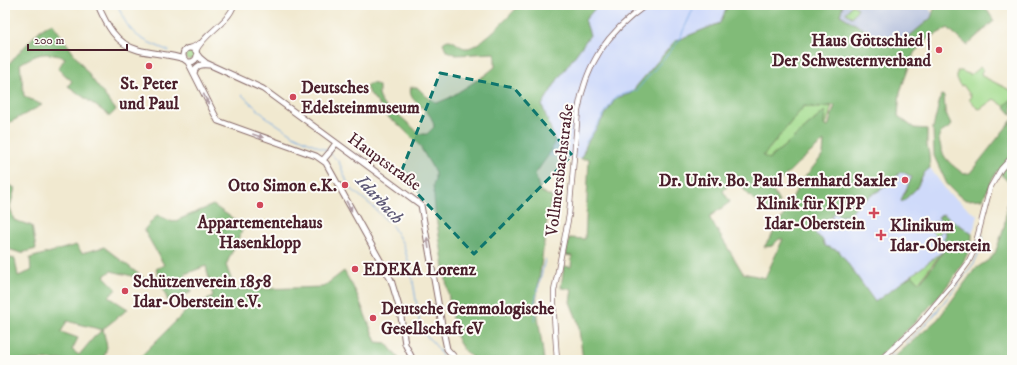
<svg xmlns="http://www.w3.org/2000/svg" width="1017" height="365" font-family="'IM FELL DW Pica',serif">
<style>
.built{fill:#cfdafa}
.industrial{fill:#bac4de}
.green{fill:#a2db8d;stroke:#767d5c}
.forest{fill:#81bb78;stroke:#666d52;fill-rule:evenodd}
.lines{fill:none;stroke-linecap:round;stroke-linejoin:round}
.stream{stroke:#77abe4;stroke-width:1}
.secondary-casing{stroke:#846665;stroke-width:6}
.primary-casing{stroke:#846665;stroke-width:7}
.secondary{stroke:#fff;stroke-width:4.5}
.primary{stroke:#fff;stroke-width:5}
.oneway{fill:#ae9aa0}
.marked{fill:#0f766e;fill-opacity:0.2;stroke:#0f766e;stroke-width:3;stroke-dasharray:8 5;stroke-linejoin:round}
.poi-dot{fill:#d1495b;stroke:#fdfcf7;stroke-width:1.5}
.labels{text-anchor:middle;stroke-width:4;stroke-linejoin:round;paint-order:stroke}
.poi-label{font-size:17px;font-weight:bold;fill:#4a1f2b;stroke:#fdfcf7;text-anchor:start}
.street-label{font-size:17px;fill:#4a1f2b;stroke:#fdfcf7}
.water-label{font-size:18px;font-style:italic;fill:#5c5775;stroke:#fdfcf7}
</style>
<rect width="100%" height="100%" fill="#fdfcf7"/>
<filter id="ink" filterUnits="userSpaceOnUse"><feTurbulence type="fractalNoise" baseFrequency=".025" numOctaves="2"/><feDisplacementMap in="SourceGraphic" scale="8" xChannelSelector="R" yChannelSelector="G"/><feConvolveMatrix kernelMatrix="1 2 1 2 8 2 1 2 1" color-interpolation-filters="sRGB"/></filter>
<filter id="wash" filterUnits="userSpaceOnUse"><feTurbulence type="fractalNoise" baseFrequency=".012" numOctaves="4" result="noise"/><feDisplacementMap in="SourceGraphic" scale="16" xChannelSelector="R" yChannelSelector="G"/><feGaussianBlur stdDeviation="0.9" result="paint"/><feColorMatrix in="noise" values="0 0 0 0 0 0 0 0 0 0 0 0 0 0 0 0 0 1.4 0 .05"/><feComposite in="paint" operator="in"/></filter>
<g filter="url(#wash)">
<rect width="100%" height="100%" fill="#f1e9d0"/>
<path class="built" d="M598,5H728L720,23L675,41L630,94L616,98L587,143L581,159L548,156L555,141L542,105L558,79L585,20Z
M930,168L949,194L978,216L972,234L943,214L939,217L944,225L946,235L949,243L942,252L875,302L839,251L825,246L822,239L816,235L813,223L832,217L831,214L836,213L840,216L851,214L856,205L891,183L900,172H903L912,177L901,200L902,202L916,189L925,172Z"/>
<path class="industrial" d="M843,5H927L932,13L931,18L895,48L840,15Z"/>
<path class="green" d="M852,5L858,8L852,17L846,13Z
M185.5 55a4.5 4.5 0 1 1 9 0a4.5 4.5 0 1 1-9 0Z
M980,67L983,70L981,72L982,76L1012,91V99L1004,106L994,99L980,109L977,108L969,99L971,96L963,85L961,86C956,82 957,77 957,71H962L970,75Z
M804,106L818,108L832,106L826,126L824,125L825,111L769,159L763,156Z
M936,221L941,228L942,231L936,236L929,227Z
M942,252L918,283L912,275Z"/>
<path class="forest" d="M519,5H598L585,20L590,35L558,79L542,105L555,141L548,156L535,174L540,191L552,197L547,221L536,302L544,360H475C463,351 459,344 454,331L435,210L433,185L435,179V172L419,145L399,125L390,119L368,91L366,87L367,85C371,83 376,83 379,86V95L382,103L385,107L401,117L420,134H427L434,127C432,106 406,104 411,87H417L426,96L437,103L449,98L485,75L495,67V53L456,55L447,51L443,43C452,34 458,49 467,48C479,48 511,15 519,5Z
M728,5H843L840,15L895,48L931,18L934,9L942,5H984L994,21L967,45L948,28L927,39L914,53L900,92L898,116L914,128L927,129V146L929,154L930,168L925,172L916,189L902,202L901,200L912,177L903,172H900L891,183L856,205L851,214L840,216L836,213L832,214V217L813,224L816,235L822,239L825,246L839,251L875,302L912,275L919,283L933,266L949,243L943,239L946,235L944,225L938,217L943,214L972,234C974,261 926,312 907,330C897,340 886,349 876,360H583L578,322L570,302L572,289L561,288L564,266L571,267L572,256L566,255L569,238L585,239L589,159H581L587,143L616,98L630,94L675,41L720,23ZM835,105L828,127L824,125L825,111L769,159L763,156L804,106L818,108ZM824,141L823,155L800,183L778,226L764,247L772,246L779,239H783L765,278L743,273L709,217L730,202L723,191L737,175L745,191L764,210L777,214L779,202L772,189L798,163Z
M52,23L92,79L116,110L110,116L68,86L72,81L58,69L65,58C45,51 38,53 20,64L24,96L42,105L5,125V68L39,31Z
M941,95L944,96L945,111L951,124C949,130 943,130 940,134C938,137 939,141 940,143C942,159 952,165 964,174L970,173L1012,120V186L997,170L983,199L966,200L958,195L947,184L934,156L933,128Z
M1012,99V115L1004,106Z
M5,183L15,188L10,207L14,220L32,226L36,249L21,253L5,248Z
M1012,190V360H891L938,319L975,269L990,259L995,253L1004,228L1007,204Z
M213,205L244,226L226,265L235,290L323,287L344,271L356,292L376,342L386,343L400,360H137L188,309L213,297L206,266L185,274L192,292L168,301L156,269L164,265L144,230L157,215L173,222Z
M76,245L82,253L104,247L145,279L111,271L104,276L116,289L109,297L128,309L103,329L107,347L103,360H5V257L15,259L18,276L31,271L30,258ZM67,321L103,330L95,336L79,355L72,350L78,338L61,332Z"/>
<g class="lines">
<path class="stream" d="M118,5C129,36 140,39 169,51
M242,95L266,117L293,135L328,151
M586,142L616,96L636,91L678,42L695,5
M330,153L339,162L349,187L371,205L393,227L403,244L411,270L421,330C426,336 431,340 436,346C440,350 441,356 445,360
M535,321V302L545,259
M902,347L931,319L974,263L981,248L983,235
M887,360L895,353"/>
</g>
</g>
<g filter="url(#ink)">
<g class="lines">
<g class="secondary-casing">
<path id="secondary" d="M191,48L200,43
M196,51C204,33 228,24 234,5
M557,360L554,316V291L569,215L578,111C586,63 607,33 646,5
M880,360L918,325L950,287L968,263L974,250L990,188L1001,169L1012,157"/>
</g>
<g class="primary-casing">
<path id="primary" d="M98,5C106,24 116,44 138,50C153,54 169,54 184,59
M183 55a7 7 0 1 1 14 0a7 7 0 1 1-14 0Z
M197,54L200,58L206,63L263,89L421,205L442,325L447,349L457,360
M188,62L218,121L316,156L326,163L391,280L400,310L405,344L413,360
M194,73C196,65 201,64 209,65
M331,150L336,143
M323,160L329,153"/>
</g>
<use href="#secondary" class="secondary"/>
<use href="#primary" class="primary"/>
</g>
<defs><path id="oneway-solid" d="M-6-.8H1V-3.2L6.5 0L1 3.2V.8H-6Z"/></defs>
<g class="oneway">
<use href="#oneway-solid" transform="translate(206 99) rotate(64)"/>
<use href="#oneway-solid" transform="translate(258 136) rotate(19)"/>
<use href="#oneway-solid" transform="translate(349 206) rotate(61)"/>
<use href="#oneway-solid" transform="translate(428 243) rotate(-99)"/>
</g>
</g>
<path class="marked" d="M440,73L514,88L572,155L474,254L400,175Z"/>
<g class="poi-dot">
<circle cx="939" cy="50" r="4"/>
<circle cx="149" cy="66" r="4"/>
<circle cx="293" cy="97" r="4"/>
<circle cx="905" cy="180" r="4"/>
<circle cx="345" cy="185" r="4"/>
<circle cx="260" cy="205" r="4"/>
<path d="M872 207h4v4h4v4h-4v4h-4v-4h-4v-4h4z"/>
<path d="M879 229h4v4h4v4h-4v4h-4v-4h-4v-4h4z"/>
<circle cx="355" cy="269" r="4"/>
<circle cx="125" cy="291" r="4"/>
<circle cx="373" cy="318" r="4"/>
</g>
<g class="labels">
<g class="poi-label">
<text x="931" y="46" text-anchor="end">Haus Göttschied |<tspan x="931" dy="20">Der Schwesternverband</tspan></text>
<text x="149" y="89" text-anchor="middle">St. Peter<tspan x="149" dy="20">und Paul</tspan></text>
<text x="301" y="93">Deutsches<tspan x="301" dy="20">Edelsteinmuseum</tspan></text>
<text x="897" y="186" text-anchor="end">Dr. Univ. Bo. Paul Bernhard Saxler</text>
<text x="337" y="191" text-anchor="end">Otto Simon e.K.</text>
<text x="865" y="209" text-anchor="end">Klinik für KJPP<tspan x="865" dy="20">Idar-Oberstein</tspan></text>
<text x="260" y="228" text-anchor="middle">Appartementehaus<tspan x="260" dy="20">Hasenklopp</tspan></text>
<text x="890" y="231">Klinikum<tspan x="890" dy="20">Idar-Oberstein</tspan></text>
<text x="363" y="275">EDEKA Lorenz</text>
<text x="133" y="287">Schützenverein 1858<tspan x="133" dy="20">Idar-Oberstein e.V.</tspan></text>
<text x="381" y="314">Deutsche Gemmologische<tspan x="381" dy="20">Gesellschaft eV</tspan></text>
</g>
<g class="street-label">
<text transform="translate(385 161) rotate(36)" y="6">Hauptstraße</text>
<text transform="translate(559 170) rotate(-83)" y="6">Vollmersbachstraße</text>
</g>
<g class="water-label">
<text transform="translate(380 199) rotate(47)" y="6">Idarbach</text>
</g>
</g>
<rect width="1017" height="365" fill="none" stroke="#fdfcf7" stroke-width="20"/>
<path d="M28 44v6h99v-6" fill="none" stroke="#4a1f2b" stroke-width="2"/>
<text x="34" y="44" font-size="12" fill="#4a1f2b" stroke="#fdfcf7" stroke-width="3" paint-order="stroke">200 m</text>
</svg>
